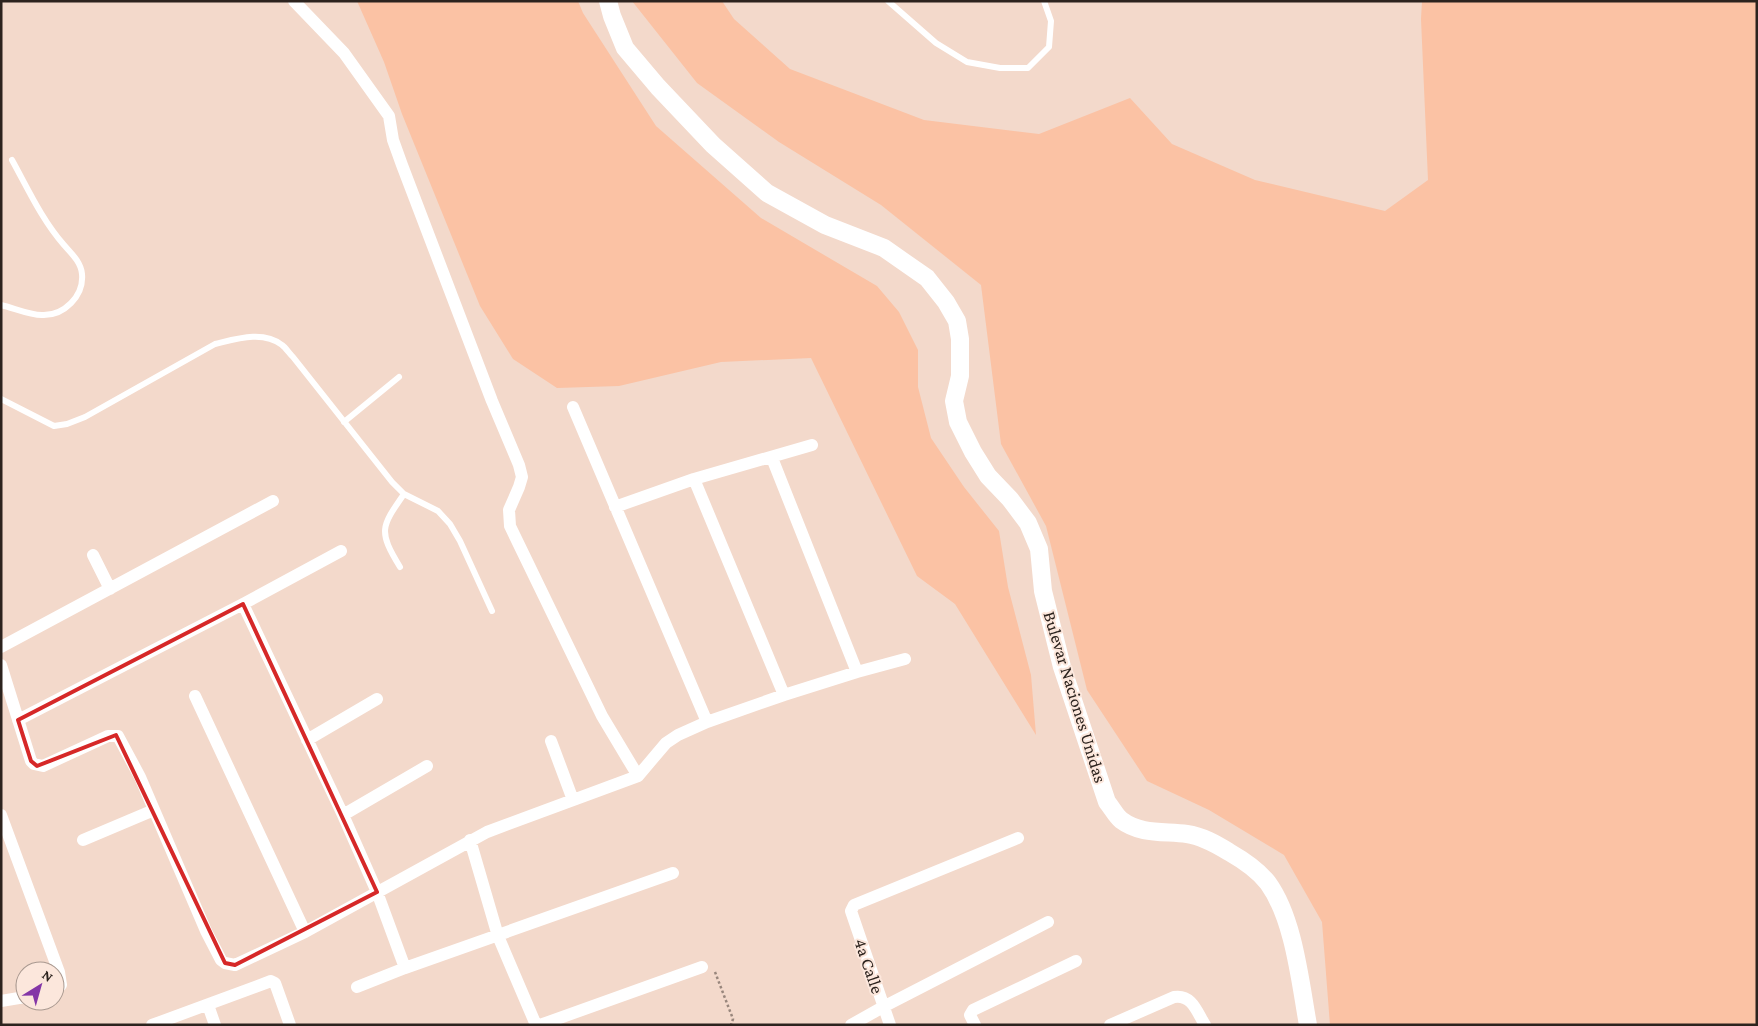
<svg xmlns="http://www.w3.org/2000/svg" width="1758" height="1026" font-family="'Crimson Pro',serif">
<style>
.green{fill:#fbc2a4}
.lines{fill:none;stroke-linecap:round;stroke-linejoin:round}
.path{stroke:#98867c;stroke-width:2.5;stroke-dasharray:2.5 2.5;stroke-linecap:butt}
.service{stroke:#fff;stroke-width:6}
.minor{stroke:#fff;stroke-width:12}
.secondary{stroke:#fff;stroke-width:18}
.marked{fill:none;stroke:#d62828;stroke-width:4;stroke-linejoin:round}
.labels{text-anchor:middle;stroke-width:4;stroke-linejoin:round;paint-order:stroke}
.street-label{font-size:18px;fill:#2c231e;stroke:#fce7dc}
</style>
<rect width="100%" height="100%" fill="#f3d9cb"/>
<path class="green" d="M357,1H578L583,13L656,126L761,218L877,286L899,312L918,350V387L931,438L964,487L999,531L1008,587L1031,675L1036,735L955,604L917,576L811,358L721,362L619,386L557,388L513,359L480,306L402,114L384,62Z
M632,1H722L734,19L790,69L924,120L1039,134L1130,98L1172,144L1255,180L1385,211L1428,180L1421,19L1422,1H1757V1025H1330L1322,922L1284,855L1209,810L1147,781L1087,690L1046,526L1001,444L981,285L881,205L779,142L697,83Z"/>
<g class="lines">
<path class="path" d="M715,972L733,1019L731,1025"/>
<path class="service" d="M888,1L936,43L967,62L1000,68H1028L1049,47L1051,21L1044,1
M1,305C14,308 29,315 42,315C64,316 84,296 82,274C81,262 71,253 64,245C42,220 28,189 12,160
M1,399L54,426L67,424L85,417L215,344C236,339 263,330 282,345C286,348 289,353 293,357L392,482L404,494L438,511L450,524L460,541L492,611
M344,422L399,377
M400,567C378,531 381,527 404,494"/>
<path class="minor" d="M294,1L344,53L389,116L393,140L402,165L492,401L519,465L522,477L519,487L509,510L510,526L602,716L638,776
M573,407L707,722
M772,458L857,672
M694,479L784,695
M615,507L694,479L812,445
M93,555L110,589
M243,604L343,815L377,892L405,968
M1,647L273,501
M1,665L31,761L34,764L43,766L108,736H118L140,777L206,931L221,960L225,963L235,965L305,932
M195,696L305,932L487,832L638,776L666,743L678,735L707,722L784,695L857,672L905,659
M18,720L243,604L341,551
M307,740L377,699
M551,741L573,800
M1,815L59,972L61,985L55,991
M343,815L427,766
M83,840L154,810
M470,840L498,936L536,1025
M357,987L405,968L673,873
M1,1001L25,997
M208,1005L215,1025
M152,1025L271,981L275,983L290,1025
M540,1025L702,967
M851,1025L883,1007L1048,922
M890,1025L852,914L851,911L854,905L1018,838
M975,1025L970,1015L973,1010L1076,961
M1110,1025L1174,997C1192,994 1197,1012 1205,1025"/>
<path class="secondary" d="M608,1L612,16L625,48L658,87L713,145L767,193L825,225L884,248L927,278L946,302L957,321L960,339V376L954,401L958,422L973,452L988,476L1010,499L1028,523L1039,549L1043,591L1062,667L1107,802C1112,808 1116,816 1121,820C1141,835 1164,831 1187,834C1202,836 1216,844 1229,852C1243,860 1258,870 1268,883C1294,919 1300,981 1308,1025"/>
</g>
<path class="marked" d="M243,604L377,892L235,965L225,963L116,735L37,766L31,761L18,720Z"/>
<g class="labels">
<g class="street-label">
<text transform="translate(1075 697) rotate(73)" y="6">Bulevar Naciones Unidas</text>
<text transform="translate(869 966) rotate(71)" y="6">4a Calle</text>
</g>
</g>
<rect width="1758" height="1026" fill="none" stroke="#2c231e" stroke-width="5"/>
<g transform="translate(40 986) rotate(37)"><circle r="24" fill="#fce7dc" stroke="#a99990"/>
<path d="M0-4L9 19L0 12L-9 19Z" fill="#8436a7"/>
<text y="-8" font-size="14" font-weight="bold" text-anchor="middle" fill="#2c231e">N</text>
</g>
</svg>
